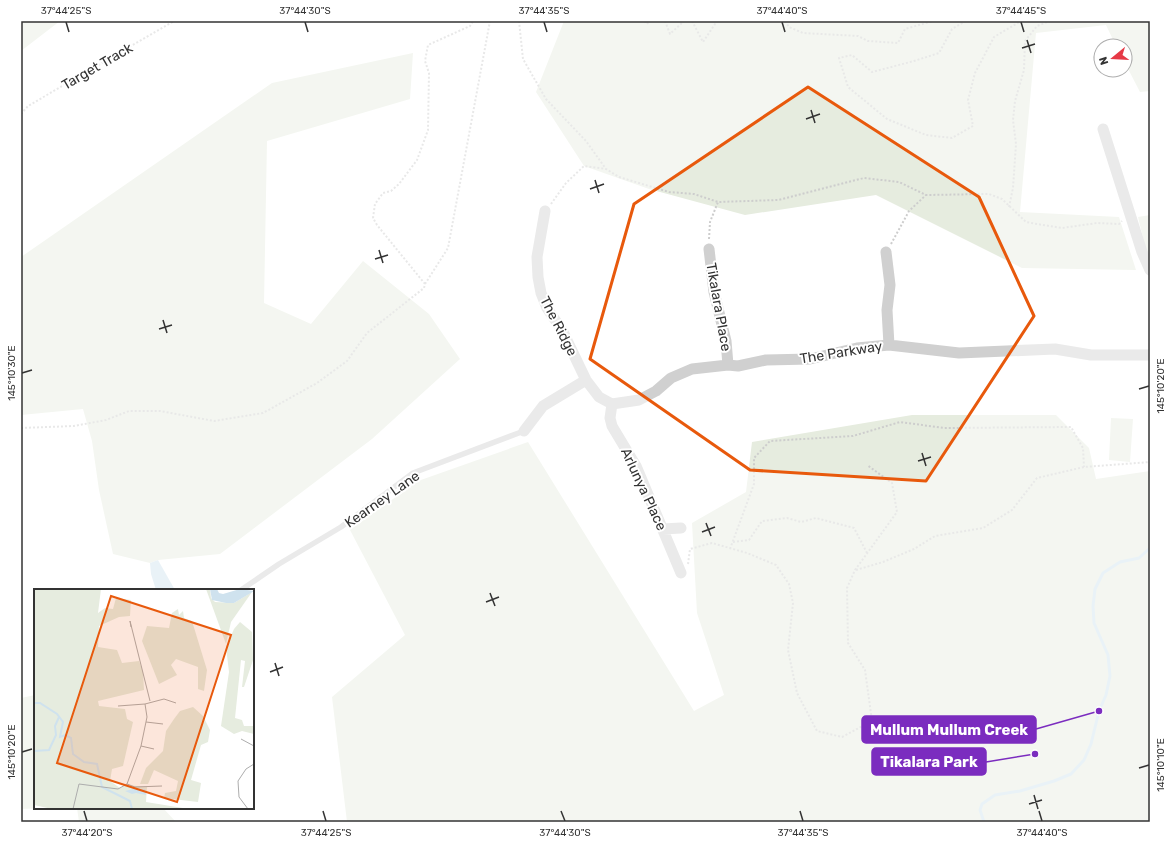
<svg xmlns="http://www.w3.org/2000/svg" width="1171" height="843" font-family="Rubik,sans-serif">
<style>
.green{fill:#e6ecdf}
.water{fill:#cfe2ee}
.lines{fill:none;stroke-linecap:round;stroke-linejoin:round}
.stream{stroke:#cfe2ee;stroke-width:3}
.path{stroke:#cdcdcd;stroke-width:2;stroke-dasharray:2 2;stroke-linecap:butt}
.lane{stroke:#d0d0d0;stroke-width:5.5}
.street{stroke:#d0d0d0;stroke-width:11}
.marked{fill:none;stroke:#e8590c;stroke-width:3;stroke-linejoin:round}
.ticks{fill:none;stroke:#333;stroke-width:1.5}
.labels{text-anchor:middle;stroke-width:4;stroke-linejoin:round;paint-order:stroke}
.street-label{font-size:14px;fill:#333;stroke:#fff}
.inset-river{fill:none;stroke:#cfe2ee;stroke-width:2}
.inset-road{fill:none;stroke:#adadad;stroke-width:1}
.view{fill:#e8590c;fill-opacity:0.15;stroke:#e8590c;stroke-width:2}
.inset-edge{fill:none;stroke:#333;stroke-width:2}
.leader{fill:none;stroke:#7b2cbf;stroke-width:1.5}
.callout-dot{fill:#7b2cbf;stroke:#fff;stroke-width:1.5}
.callout{fill:#7b2cbf;stroke:#7b2cbf;stroke-width:1.5}
.callout-label{font-size:15px;text-anchor:middle;font-weight:bold;fill:#fff}
.neatline{fill:none;stroke:#333;stroke-width:1.5}
.ticks-label{font-size:10px;text-anchor:middle;fill:#333}
</style>
<rect width="100%" height="100%" fill="#fff"/>
<path class="green" d="M21,21H60L21,51Z
M564,21H1150V91L1140,92L1125,63V46H1116L1106,25L1036,33L1020,212L1119,217L1136,270L1022,268L876,195L745,215L649,189L584,166L536,92Z
M413,53L410,99L267,141L264,303L311,324L363,261L429,314L460,359L372,439L220,554L158,560L150,563L113,554L99,490L92,441L83,409L21,415V257L272,83Z
M1150,215V267L1138,217Z
M912,415H1056L1089,448L1096,479L1150,471V822H347L332,697L405,635L350,530L418,481L528,442L694,711L724,695L697,613L692,523L746,492L752,442Z
M1111,418L1133,419L1130,462L1109,460Z
M35,695V808H47L21,809V698Z
M77,808H163L176,822H79Z"/>
<path class="water" d="M158,560L175,590H156L151,574L150,563Z"/>
<g class="lines">
<path class="stream" d="M984,822L980,810L982,804L995,795L1020,791L1054,781L1071,774L1084,760L1091,744L1099,711L1106,695L1110,676L1108,655L1094,623L1093,606L1095,589L1103,573L1120,562L1139,558L1150,548"/>
<path class="path" d="M519,21L523,59L546,99L586,141L606,169L619,177L669,192L694,194L718,202L778,200L864,178L899,182L926,195L989,194L1002,199L1026,222L1037,224L1062,228L1097,223L1119,224L1122,221
M538,21H539
M645,21L646,24L651,21
M665,21L670,34L684,21
M692,21L703,42L717,21
M785,21L789,27L803,33L858,36L868,41L898,43L905,29L933,21
M966,21L952,29L939,53L914,61L872,72L852,55L839,58L848,87L887,119L926,135L952,138L973,126L968,100L975,73L994,37L1021,21
M21,114L28,106L174,21
M551,204L566,183L584,166L606,169
M1009,207L1013,188L1016,144L1013,120L1015,101L1024,70L1025,41L1037,26L1050,21
M709,239L710,222L718,202
M891,244L909,211L926,195
M425,284L448,248L490,21
M21,428L74,426L106,420L129,411H160L214,421L263,413L317,383L347,361L367,333L424,288L425,284L377,225L373,218L375,204L383,193L391,191L399,184L417,160L428,130L429,73L425,61L428,45L470,26L473,21
M733,542L749,540L762,521L787,518L801,522L816,518L854,528L867,553
M730,549L754,484V458L770,441L853,436L900,422L944,428L1071,427L1083,448L1084,467
M688,564L690,549L712,543L747,553L776,565L789,584L793,603L788,650L797,693L817,731L842,737L872,721L865,670L848,643L847,588L855,570L897,512L892,483L867,465
M856,570L883,562L914,549L935,536L983,528L1012,510L1037,478L1084,467L1150,462"/>
<path class="lane" d="M241,590L279,564L341,527L413,473L524,431"/>
<path class="street" d="M1103,129L1142,252L1150,270
M545,211L537,257L538,277L541,293L547,308L562,330L586,380L599,397L612,404
M709,249L714,292L726,341L728,365
M886,252L890,285L887,310L889,345
M612,404L639,400L656,391L671,378L692,369L728,365L738,366L766,360L810,359L857,348L889,345L959,353L1055,349L1091,355H1150
M612,404L610,418L612,426L636,466L681,573
M524,431L543,406L586,380
M663,529L681,528"/>
</g>
<path d="M0 0H1171V843H0ZM808,87L979,197L1034,316L926,481L750,470L590,359L634,204Z" fill="#fff" fill-opacity=".55" fill-rule="evenodd"/>
<path class="marked" d="M808,87L979,197L1034,316L926,481L750,470L590,359L634,204Z"/>
<path class="ticks" d="M66,22L69,32M305,22L308,32M544,22L547,32M782,22L785,32M1021,22L1024,32M1027,40L1031,53M1022,48L1035,44M811,110L815,123M806,119L820,114M595,180L599,193M590,189L604,184M379,250L383,263M375,259L388,255M163,320L167,333M159,329L172,325M22,373L32,370M1139,389L1149,386M922,453L926,466M918,461L931,457M706,523L711,536M702,532L715,527M490,593L495,606M486,602L499,597M275,663L279,676M270,672L283,667M22,752L32,749M1139,768L1149,765M1034,795L1038,809M1029,804L1042,800M84,811L87,821M323,811L326,821M561,811L565,821M800,811L803,821M1039,811L1042,821"/>
<g class="labels">
<g class="street-label">
<text transform="translate(97 66) rotate(-30)" y="5">Target Track</text>
<text transform="translate(719 307) rotate(80)" y="5">Tikalara Place</text>
<text transform="translate(559 326) rotate(63)" y="5">The Ridge</text>
<text transform="translate(841 352) rotate(-9)" y="5">The Parkway</text>
<text transform="translate(644 489) rotate(65)" y="5">Arlunya Place</text>
<text transform="translate(382 499) rotate(-35)" y="5">Kearney Lane</text>
</g>
</g>
<g transform="translate(34 589)">
<rect width="220" height="220" fill="#fff"/>
<path d="M0,0H67L64,24L71,19L79,20L82,9L97,11L96,27L85,28L65,37L64,58L83,61L88,74L105,72L109,83L110,101L64,112L65,117L91,120L93,130L99,133L89,177L78,180L76,192L86,199L92,196L113,198L112,213L155,220H18L0,216ZM172,0H176L177,9L181,13L200,14L218,3L197,33L192,55ZM144,20L145,26L149,22L150,29L158,32L173,81L170,102L164,100V78L142,70L137,76L143,86L125,95L108,52L113,37L135,39L138,24ZM206,33L218,43L219,71L210,98H208L211,72L207,71L201,129L208,131L210,137H220V145L208,142L200,145L187,137L195,83L192,58L200,40ZM159,118L169,127L176,141L174,153L167,156L157,191L167,194L164,213L130,209L131,204L142,202L144,192L120,181L114,195H106L112,179L129,162L132,142L140,130L146,122Z" fill="#e6ecdf"/>
<path d="M176,0H183L185,4L189,5L206,0L220,2L200,14H192L178,11ZM99,200H111L112,206L102,204L98,205L91,202Z" fill="#cfe2ee"/>
<path class="inset-river" d="M0,114H6L23,125L29,133L26,148L31,146L37,149L39,165L50,173L63,175L68,198L96,212L98,220M0,162L15,161L22,146L21,137L25,128"/>
<path class="inset-road" d="M97,38L96,32L116,112M111,115L130,110L142,114M84,117L111,115M112,133L129,135M207,150L220,157M107,157L120,160M93,195L101,198L128,197M39,220L45,195L84,200L93,195L107,157L113,128L111,115M214,220L205,208L204,192L212,180L220,175"/>
<path class="view" d="M77,7L197,46L143,213L23,174Z"/>
<rect width="220" height="220" class="inset-edge"/>
</g>
<path class="leader" d="M1099 711L1036 729M1035 754L986 762"/>
<g class="callout-dot">
<circle cx="1099" cy="711" r="4"/>
<circle cx="1035" cy="754" r="4"/>
</g>
<g class="callout">
<rect x="862" y="716" width="174" height="27" rx="4"/>
<rect x="872" y="748" width="114" height="27" rx="4"/>
</g>
<g class="callout-label">
<text x="949" y="735">Mullum Mullum Creek</text>
<text x="929" y="767">Tikalara Park</text>
</g>
<rect width="1171" height="843" fill="none" stroke="#ffffff" stroke-width="44"/>
<g transform="translate(1113 58) rotate(252)"><circle r="19" fill="#ffffff" stroke="#adadad"/>
<path d="M0-3L7 15L0 10L-7 15Z" fill="#e63946"/>
<text y="-6" font-size="11" font-weight="bold" text-anchor="middle" fill="#333333">N</text>
</g>
<rect x="22" y="22" width="1127" height="799" class="neatline"/>
<g class="ticks-label">
<text x="66" y="14">37°44'25"S</text>
<text x="305" y="14">37°44'30"S</text>
<text x="544" y="14">37°44'35"S</text>
<text x="782" y="14">37°44'40"S</text>
<text x="1021" y="14">37°44'45"S</text>
<text transform="translate(11 373) rotate(-90)" y="4">145°10'30"E</text>
<text transform="translate(1160 386) rotate(-90)" y="4">145°10'20"E</text>
<text transform="translate(11 752) rotate(-90)" y="4">145°10'20"E</text>
<text transform="translate(1160 765) rotate(-90)" y="4">145°10'10"E</text>
<text x="87" y="836">37°44'20"S</text>
<text x="326" y="836">37°44'25"S</text>
<text x="565" y="836">37°44'30"S</text>
<text x="803" y="836">37°44'35"S</text>
<text x="1042" y="836">37°44'40"S</text>
</g>
</svg>
